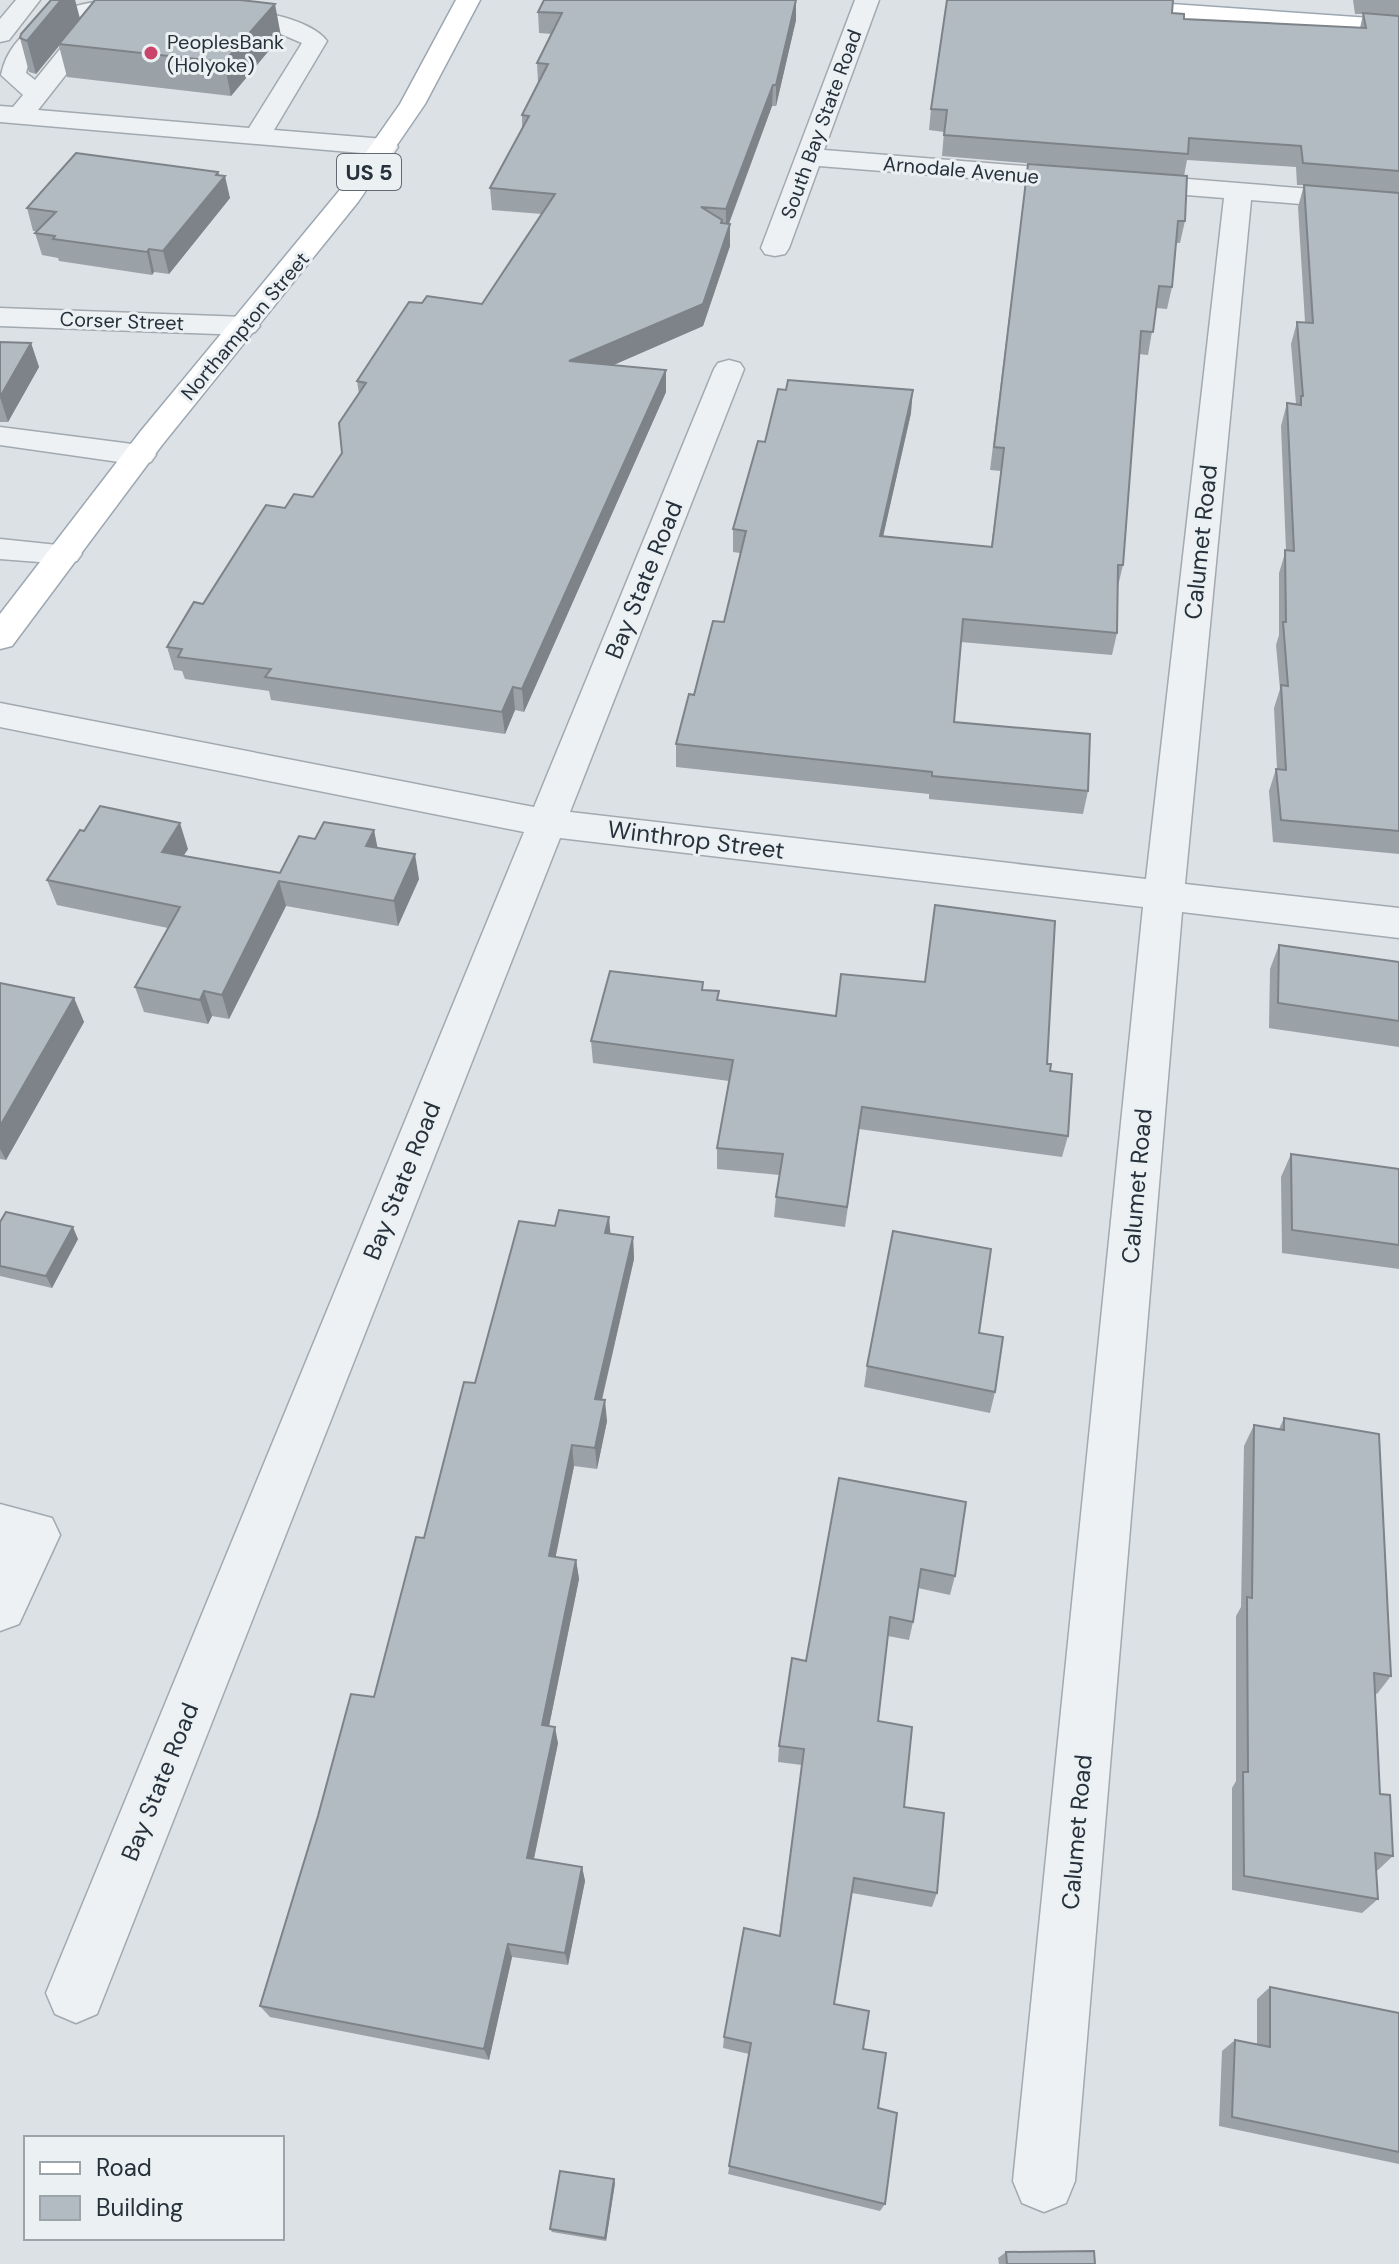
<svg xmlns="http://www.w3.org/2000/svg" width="1399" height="2264" font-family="'DM Sans',sans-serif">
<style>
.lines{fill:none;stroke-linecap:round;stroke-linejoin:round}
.minor-casing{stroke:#a2a9af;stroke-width:3}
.major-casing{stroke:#9ca7b1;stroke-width:3}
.minor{fill:#eef1f4;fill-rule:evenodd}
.major{fill:#fff;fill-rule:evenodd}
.wall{fill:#9aa1a7}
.shaded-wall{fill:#7d8388}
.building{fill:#b3bbc2;stroke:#7d8388;stroke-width:2}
.poi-dot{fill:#c9436a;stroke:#ebf0f3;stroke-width:3}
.labels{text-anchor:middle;stroke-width:6;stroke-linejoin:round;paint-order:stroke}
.far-poi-label{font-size:20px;fill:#26313b;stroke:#ebf0f3;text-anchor:start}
.far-street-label{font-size:20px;fill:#26313b;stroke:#ebf0f3}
.shield{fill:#ebf0f3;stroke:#616a72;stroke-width:2}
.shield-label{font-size:22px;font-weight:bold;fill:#26313b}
.street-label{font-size:24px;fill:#26313b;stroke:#ebf0f3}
</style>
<rect width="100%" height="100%" fill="#dce1e6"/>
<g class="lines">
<g class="minor-casing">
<path id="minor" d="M16,0H40L9,40L0,42V19Z
M855,0H879L824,150L1399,196V212L1251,200L1185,884L1399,908V938L1182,912L1075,2181L1066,2203L1044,2212L1022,2203L1013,2181L1143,907L560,838L97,2014L76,2023L55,2014L46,1993L524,832L0,727V703L534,807L714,369L718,363L729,360L740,363L744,369L570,812L1146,879L1224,198L819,166L789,248L785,254L775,256L765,254L761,248Z
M103,1L154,6L158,11L154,16H112L38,110L249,128L302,43L269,29L219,23L211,21L207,16L211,11C238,4 310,17 327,41L274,130L385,139L394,141L398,147L394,153L385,155L0,122V106L13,107L23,95L1,75C10,29 61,5 103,1ZM86,17L35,80L26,73C31,48 62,23 86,17Z
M0,308L245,317L255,320L260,326L255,332L245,335L0,326Z
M0,427L140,445L151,448L156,455L151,462L140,465L0,445Z
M0,539L77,547L82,554L77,561L65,564L0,559Z
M0,1504L52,1518L60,1535L19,1624L0,1631Z"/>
</g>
<g class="major-casing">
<path id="major" d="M456,0H480L425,104L358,202L162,445L12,646L0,649V614L140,432L339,191L400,104Z
M1000,0H1114L1399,20V34L1012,7L1004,5Z"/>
</g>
<use href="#minor" class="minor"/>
<use href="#major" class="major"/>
</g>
<path class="wall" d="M51,0H75L80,18L281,36L231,96L67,77L59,46L36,74L29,72L20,38Z
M1353,0H1399V854L1273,842L1269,791L1276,769H1277L1274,708L1280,689L1276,645L1279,635V573L1286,550L1281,426L1287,403L1296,404L1291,344L1297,322H1305L1298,207L1304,185H1297L1296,167L1187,160L1184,176L1185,221L1180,243H1176L1172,287L1167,309L1156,308L1148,355L1139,354L1123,565L1118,586L1117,633L1112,655L961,642L954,722L1088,791L1083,814L929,799V794L676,767V744L724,622L740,553L733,552V529L765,442L911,413L883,536L991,547L1001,471L990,470L1028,164L1131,172L942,156L944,132L929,130L931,109L1172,13L1184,19L1360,28L1363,14H1355Z
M538,12L796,20L776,106H772L729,224H730V246L703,326L613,365L666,370V392L524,712L515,710L505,734L271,700L269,691L185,679L182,671L174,670L167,647L203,604L285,508L313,497L342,453L359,394L357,381L422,303L482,304L542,214L492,210L490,188L522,128V115L538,83L537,63L552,34L539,33Z
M218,172L230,198L169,274L154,272L152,275L59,261L58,258L42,255L35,233L37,231H33L27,208Z
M0,342L31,343L39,367L8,422H0Z
M374,830L377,848L419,879L398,926L286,906L229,1019L212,1016L208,1024L144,1012L135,987L168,928L57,905L47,880L188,849L183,856L280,873L315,839Z
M1279,945L1399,962V1047L1269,1028L1270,969Z
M703,982V990L719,1001L1047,1064L1068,1136L1062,1157L859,1129L845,1227L774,1217L776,1197L779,1175L717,1169V1148L729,1081L593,1063L591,1041Z
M0,983L74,998L84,1022L6,1160L0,1159Z
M1291,1154L1399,1169V1269L1282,1253L1281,1177Z
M0,1222L78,1239L52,1288L0,1276Z
M610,1234L633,1237L634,1259L602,1400L607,1421L597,1469L574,1466L555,1557L576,1560L579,1579L549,1726L558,1743L534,1859L582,1867L585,1881L568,1965L512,1957L489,2060L270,2017L260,2006L374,1697L475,1383Z
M979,1333L995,1392L990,1413L864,1387L867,1366Z
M1284,1418L1391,1676L1377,1694L1375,1693L1380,1794L1393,1856L1378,1870H1376L1378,1899L1362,1913L1232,1890V1788L1236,1781V1616L1241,1607L1244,1446L1254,1425L1279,1429Z
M839,1478L955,1576L950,1595L918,1588L913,1622L909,1640L888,1636L878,1721L904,1807L937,1893L932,1907L852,1893L834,2004L863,2049L878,2108L885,2204L880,2211L728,2174L749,2054L723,2048L724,2037L779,1936L802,1765L778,1762L779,1746L806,1661Z
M1270,1987L1399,2013V2164L1219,2126L1222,2051L1235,2040L1257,2045V1999Z
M615,2183L606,2241L552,2232L550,2229Z
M1006,2252L1095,2264H999L998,2258Z"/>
<path class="shaded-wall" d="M61,0H75L80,20L36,74L27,41Z
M796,0V20L776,106V85Z
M275,4L281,36L231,96L224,62Z
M773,85L772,106L726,231V209Z
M218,172L220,182L225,176L230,198L169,274L163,251Z
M730,224V246L703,326L570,384L569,361Z
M149,249L154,272L152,275L147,252Z
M31,343L39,367L8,422L0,397Z
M666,370V392L524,712L522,689Z
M913,390L911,413L878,559L880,536Z
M513,687L515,710L505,734L502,712Z
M180,823L188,849L170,877L162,852Z
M374,830L379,855L366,846Z
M415,854L419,879L398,926L394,901Z
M279,881L286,906L229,1019L222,995Z
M204,991L212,1016L208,1024L200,1000Z
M74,998L84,1022L6,1160L0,1149V1126Z
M609,1217L611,1239L605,1233Z
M73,1227L78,1239L52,1288L46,1276Z
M633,1237L634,1259L597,1420L595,1399Z
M605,1400L607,1421L597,1469L595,1448Z
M572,1445L574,1466L552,1575L549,1556Z
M576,1560L579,1579L546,1741L542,1725Z
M555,1727L558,1743L531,1872L527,1858Z
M582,1867L585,1881L568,1965L565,1953Z
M508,1944L512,1957L489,2060L484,2049Z
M614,2179L615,2183L606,2241L605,2238Z"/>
<path class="building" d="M51,0H61L27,41L20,38L21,34Z
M95,0H240L275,4L224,62L59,44Z
M544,0H796L776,85H773L726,209L701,207L722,220L721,223L730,224L703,304L569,361L666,370L522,689L513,687L502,712L265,677L271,669L178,657L182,649L167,647L194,602L203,604L266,505L285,508L294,494L313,497L342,453L339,423L366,383L357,381L409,302L422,303L427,296L482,304L555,194L490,188L529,116L522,115L548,64L537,63L562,13L538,12Z
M947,0H1173L1172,13L1184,14V19L1366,28L1363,13L1399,16V171L1303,163L1301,146L1189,138L1188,154L944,135L947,110L931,109Z
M76,153L218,172L216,175L225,176L163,251L149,249L147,252L53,239L55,236L35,233L56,212L27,208Z
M1028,164L1187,176L1185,221H1178L1172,287L1159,286L1153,332L1141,331L1123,565H1118L1117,633L963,619L954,722L1090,734L1088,791L932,776V772L676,744L689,694L694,695L713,621L724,622L746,531L733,529L758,441L765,442L778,389L786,390L788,380L913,390L880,536L992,547L1004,448L994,447Z
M1304,185L1399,193V831L1281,820L1276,769L1286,770L1281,685L1288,686L1283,622H1286L1285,550L1294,551L1287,403L1301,405V396H1303L1297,322L1313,323Z
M0,342L31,343L0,397Z
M100,806L180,823L162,852L280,873L299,836L315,839L324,822L374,830L366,846L415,854L394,901L279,881L222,995L204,991L200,1000L135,987L180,907L47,880L80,830L84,831Z
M935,905L1055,921L1047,1064H1051L1050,1071L1072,1074L1068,1136L862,1107L847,1207L776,1197L783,1154L717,1148L733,1060L591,1041L610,971L703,982L702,990L719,991L717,1000L836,1016L841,974L925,982Z
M1279,945L1399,962V1021L1278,1003Z
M0,983L74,998L0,1126Z
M1291,1154L1399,1169V1245L1292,1230Z
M559,1210L609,1217L605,1233L633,1237L595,1399L605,1400L595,1448L572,1445L549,1556L576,1560L542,1725L555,1727L527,1858L582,1867L565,1953L508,1944L484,2049L260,2006L318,1816L351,1694L374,1697L416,1537L424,1538L464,1382L475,1383L519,1221L555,1226Z
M6,1212L73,1227L46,1276L0,1266V1222Z
M893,1231L991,1249L979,1333L1003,1337L995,1392L867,1366Z
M1284,1418L1379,1434L1391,1676L1374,1673L1380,1794L1390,1795L1393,1856L1375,1853L1378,1899L1244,1876L1243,1772H1248L1247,1597L1252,1598L1254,1425L1284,1430Z
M839,1478L966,1502L955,1576L921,1569L913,1622L890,1617L878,1721L912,1727L904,1807L944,1813L937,1893L854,1878L834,2004L869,2011L863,2049L886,2053L878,2108L897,2113L885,2204L729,2166L751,2043L724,2037L744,1928L780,1936L804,1749L779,1746L792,1658L806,1661Z
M1270,1987L1399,2013V2152L1232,2117L1235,2040L1270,2047Z
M560,2171L614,2179L605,2238L550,2229Z
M1094,2251L1095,2264H1007L1006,2252Z"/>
<circle class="poi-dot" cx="151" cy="53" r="8"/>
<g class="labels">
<g class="far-poi-label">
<text x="167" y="49">PeoplesBank<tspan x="167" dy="23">(Holyoke)</tspan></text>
</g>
<g class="far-street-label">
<text transform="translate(821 124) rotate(-70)" y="7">South Bay State Road</text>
<text transform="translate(961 170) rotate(5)" y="7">Arnodale Avenue</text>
<text transform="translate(122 321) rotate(2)" y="7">Corser Street</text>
<text transform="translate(245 326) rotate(-50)" y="7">Northampton Street</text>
</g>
<rect class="shield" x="337" y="154" width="64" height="36" rx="6"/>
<g class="shield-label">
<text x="369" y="180">US 5</text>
</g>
<g class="street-label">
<text transform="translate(1201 542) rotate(-84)" y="8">Calumet Road</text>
<text transform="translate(644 580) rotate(-68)" y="8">Bay State Road</text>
<text transform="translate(696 840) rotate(7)" y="8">Winthrop Street</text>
<text transform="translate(402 1181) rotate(-68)" y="8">Bay State Road</text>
<text transform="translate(1137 1186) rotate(-85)" y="8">Calumet Road</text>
<text transform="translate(160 1782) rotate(-68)" y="8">Bay State Road</text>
<text transform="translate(1077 1832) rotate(-85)" y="8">Calumet Road</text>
</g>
</g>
<rect x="24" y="2136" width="260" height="104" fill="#ebf0f3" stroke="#9ca4a9" stroke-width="2"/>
<rect x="40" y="2162" width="40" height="12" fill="#ffffff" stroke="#9ca4a9" stroke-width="2"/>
<text x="96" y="2176" font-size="24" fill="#26313b">Road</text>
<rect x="40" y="2196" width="40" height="24" fill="#b3bbc2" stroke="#9ca4a9" stroke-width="2"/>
<text x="96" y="2216" font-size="24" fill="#26313b">Building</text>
</svg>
